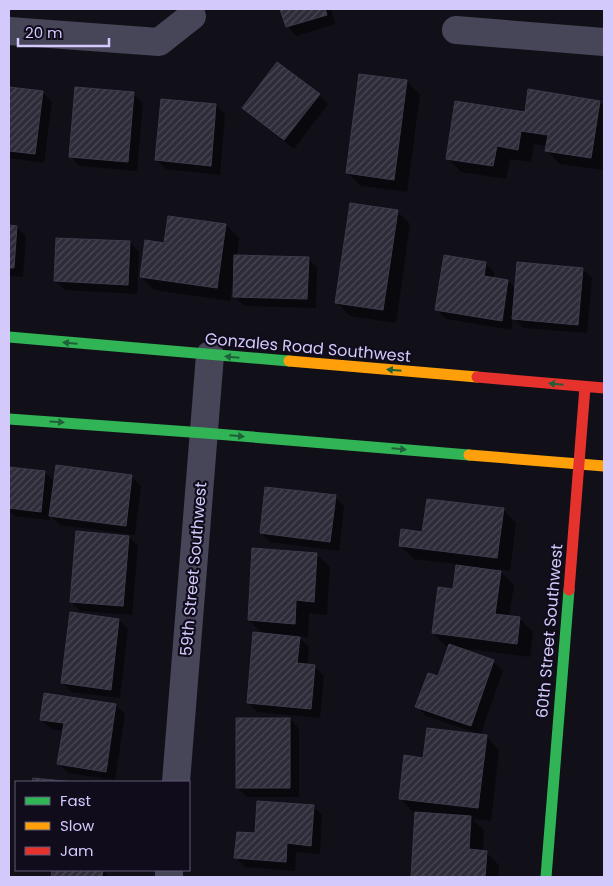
<svg xmlns="http://www.w3.org/2000/svg" width="613" height="886" font-family="Poppins,sans-serif">
<style>
.shadow{fill:#0007}
.building{fill:url(#building-hatch);stroke:#3e3a4c}
.lines{fill:none;stroke-linecap:round;stroke-linejoin:round}
.street{stroke:#474558;stroke-width:28}
.fast{stroke:#30b455;stroke-width:11}
.slow{stroke:#ff9f0a;stroke-width:11}
.jam{stroke:#e5322d;stroke-width:11}
.oneway{fill:#206038}
.labels{text-anchor:middle;stroke-width:4.5;stroke-linejoin:round;paint-order:stroke}
.street-label{font-size:16px;fill:#d3cafb;stroke:#100c1b}
</style>
<defs>
<pattern id="building-hatch" width="6" height="6" patternUnits="userSpaceOnUse" patternTransform="scale(1.25)"><rect width="6" height="6" fill="#2f2c3a"/><path d="M-1 1l2-2M0 6l6-6M5 7l2-2" fill="none" stroke="#4c4957"/></pattern>
</defs>
<rect width="100%" height="100%" fill="#111018"/>
<path class="shadow" d="M282,9H331L335,24L296,36L287,26Z
M407,81L420,95L407,192L361,186L347,173Z
M9,88L42,92L52,102L44,163L9,158Z
M133,94L143,103L137,171L80,166L70,156Z
M319,95L328,104L294,149L253,117L243,108Z
M599,102L604,107V170L560,164L546,150L547,146L534,144L531,162L510,159L506,179L461,172L448,158L526,114Z
M216,105L225,115L220,175L166,169L157,160Z
M397,211L410,224L396,323L350,316L337,303Z
M226,225L239,238L237,256L308,258L317,268L316,308L244,306L234,296L235,281H233L230,301L154,290L141,277L165,245Z
M9,226L17,227L26,236L23,277L9,276Z
M130,242L139,252L137,294L65,290L55,281Z
M485,263L494,272V278L508,281L516,289L583,269L592,278L587,333L523,328L513,317L511,330L446,319L436,310Z
M10,468L44,472L55,482L131,476L141,486L135,535L60,525L50,516V520L15,516L9,510V479Z
M335,497L344,506L339,551L270,542L261,533Z
M503,509L516,523L510,571L498,569L514,585L509,617L519,618L533,632L530,657L460,648V649L493,661L503,671L480,736H486L499,750L491,821L472,819L484,830L483,851L486,852L499,865V877H412L417,812H413L400,798L424,759L479,734L426,716L417,706L438,678L450,646H446L433,633L454,590L457,564L414,559L400,545L423,534Z
M129,537L138,546L132,615L80,611L71,601Z
M316,554L330,567L327,615L309,613L308,637L297,636L309,647L307,666H314L324,676L320,718L257,712L248,702L264,635L249,620Z
M71,614L119,620L128,629L120,698L72,692L62,683Z
M115,705L125,714L115,780L68,773L59,764L64,731L51,729L41,720Z
M290,719L299,729V797H247L237,787Z
M313,806L322,815L320,854L296,852L295,871L245,867L236,858L256,834Z
M53,870H103L110,877H52Z"/>
<path class="building" d="M280,9H325L327,15L286,27Z
M277,62L320,94L284,140L242,108Z
M359,74L407,80L394,180L346,173Z
M9,87L43,91L35,154L9,151Z
M75,87L134,92L128,162L69,157Z
M528,89L600,101L591,158L545,151L548,135L521,131L518,150L497,146L493,166L446,159L455,101L525,112Z
M161,99L216,104L211,166L155,160Z
M350,203L398,210L383,310L335,303Z
M168,216L226,224L217,288L140,277L145,240L164,243Z
M9,225L17,226L14,268H9Z
M56,238L130,241L128,285L54,281Z
M234,255L309,257L307,299L233,297Z
M444,255L486,262L484,276L508,280L502,321L435,310Z
M517,262L583,268L578,325L512,319Z
M56,465L132,475L126,526L49,516Z
M9,467L45,471L41,512L9,508Z
M265,487L336,495L330,542L260,533Z
M427,499L504,508L497,558L399,546L401,529L422,532Z
M76,531L129,536L123,606L70,602Z
M252,548L317,553L314,602L296,600L295,624L248,620Z
M456,565L501,571L495,614L520,617L517,644L432,633L438,587L453,589Z
M70,612L119,619L111,690L61,683Z
M253,632L300,637L297,663L315,665L311,709L247,703Z
M449,644L494,660L471,726L415,707L428,673L438,676Z
M44,693L116,704L106,772L57,764L64,723L40,720Z
M236,718H290V788H236Z
M427,728L487,735L478,808L399,799L404,755L423,758Z
M33,778L75,782H32Z
M257,801L314,805L311,846L287,843L286,862L234,858L237,832L255,833Z
M415,812L471,816L469,849L487,851L485,877H411Z
M52,870H103L102,877H51Z"/>
<g class="lines">
<path class="street" d="M456,30L604,42
M9,31L159,42L192,16
M176,782L210,355
M169,877V870"/>
<path class="fast" d="M9,337L289,361
M9,419L204,433L469,455
M546,877L569,590"/>
<path class="slow" d="M289,361L477,377
M469,455L604,466"/>
<path class="jam" d="M477,377L604,388
M569,590L585,387"/>
</g>
<defs><path id="oneway-solid" d="M-6-.8H1V-3.2L6.5 0L1 3.2V.8H-6Z" transform="scale(1.25)"/></defs>
<g class="oneway">
<use href="#oneway-solid" transform="translate(70 343) rotate(-175)"/>
<use href="#oneway-solid" transform="translate(232 357) rotate(-175)"/>
<use href="#oneway-solid" transform="translate(394 370) rotate(-175)"/>
<use href="#oneway-solid" transform="translate(556 384) rotate(-175)"/>
<use href="#oneway-solid" transform="translate(57 422) rotate(4)"/>
<use href="#oneway-solid" transform="translate(237 436) rotate(5)"/>
<use href="#oneway-solid" transform="translate(399 449) rotate(5)"/>
</g>
<g class="labels">
<g class="street-label">
<text transform="translate(308 347) rotate(5)" y="6">Gonzales Road Southwest</text>
<text transform="translate(193 569) rotate(-85)" y="6">59th Street Southwest</text>
<text transform="translate(549 631) rotate(-85)" y="6">60th Street Southwest</text>
</g>
</g>
<rect width="613" height="886" fill="none" stroke="#d3cafb" stroke-width="20"/>
<rect x="15" y="781" width="175" height="90" fill="#100c1b" stroke="#5e5875"/>
<rect x="25" y="797" width="25" height="8" fill="#30b455" stroke="#5e5875"/>
<text x="60" y="806" font-size="15" fill="#d3cafb">Fast</text>
<rect x="25" y="822" width="25" height="8" fill="#ff9f0a" stroke="#5e5875"/>
<text x="60" y="831" font-size="15" fill="#d3cafb">Slow</text>
<rect x="25" y="847" width="25" height="8" fill="#e5322d" stroke="#5e5875"/>
<text x="60" y="856" font-size="15" fill="#d3cafb">Jam</text>
<path d="M18 38v8h91v-8" fill="none" stroke="#d3cafb" stroke-width="2.5"/>
<text x="25" y="38" font-size="15" fill="#d3cafb" stroke="#100c1b" stroke-width="4" paint-order="stroke">20 m</text>
</svg>
